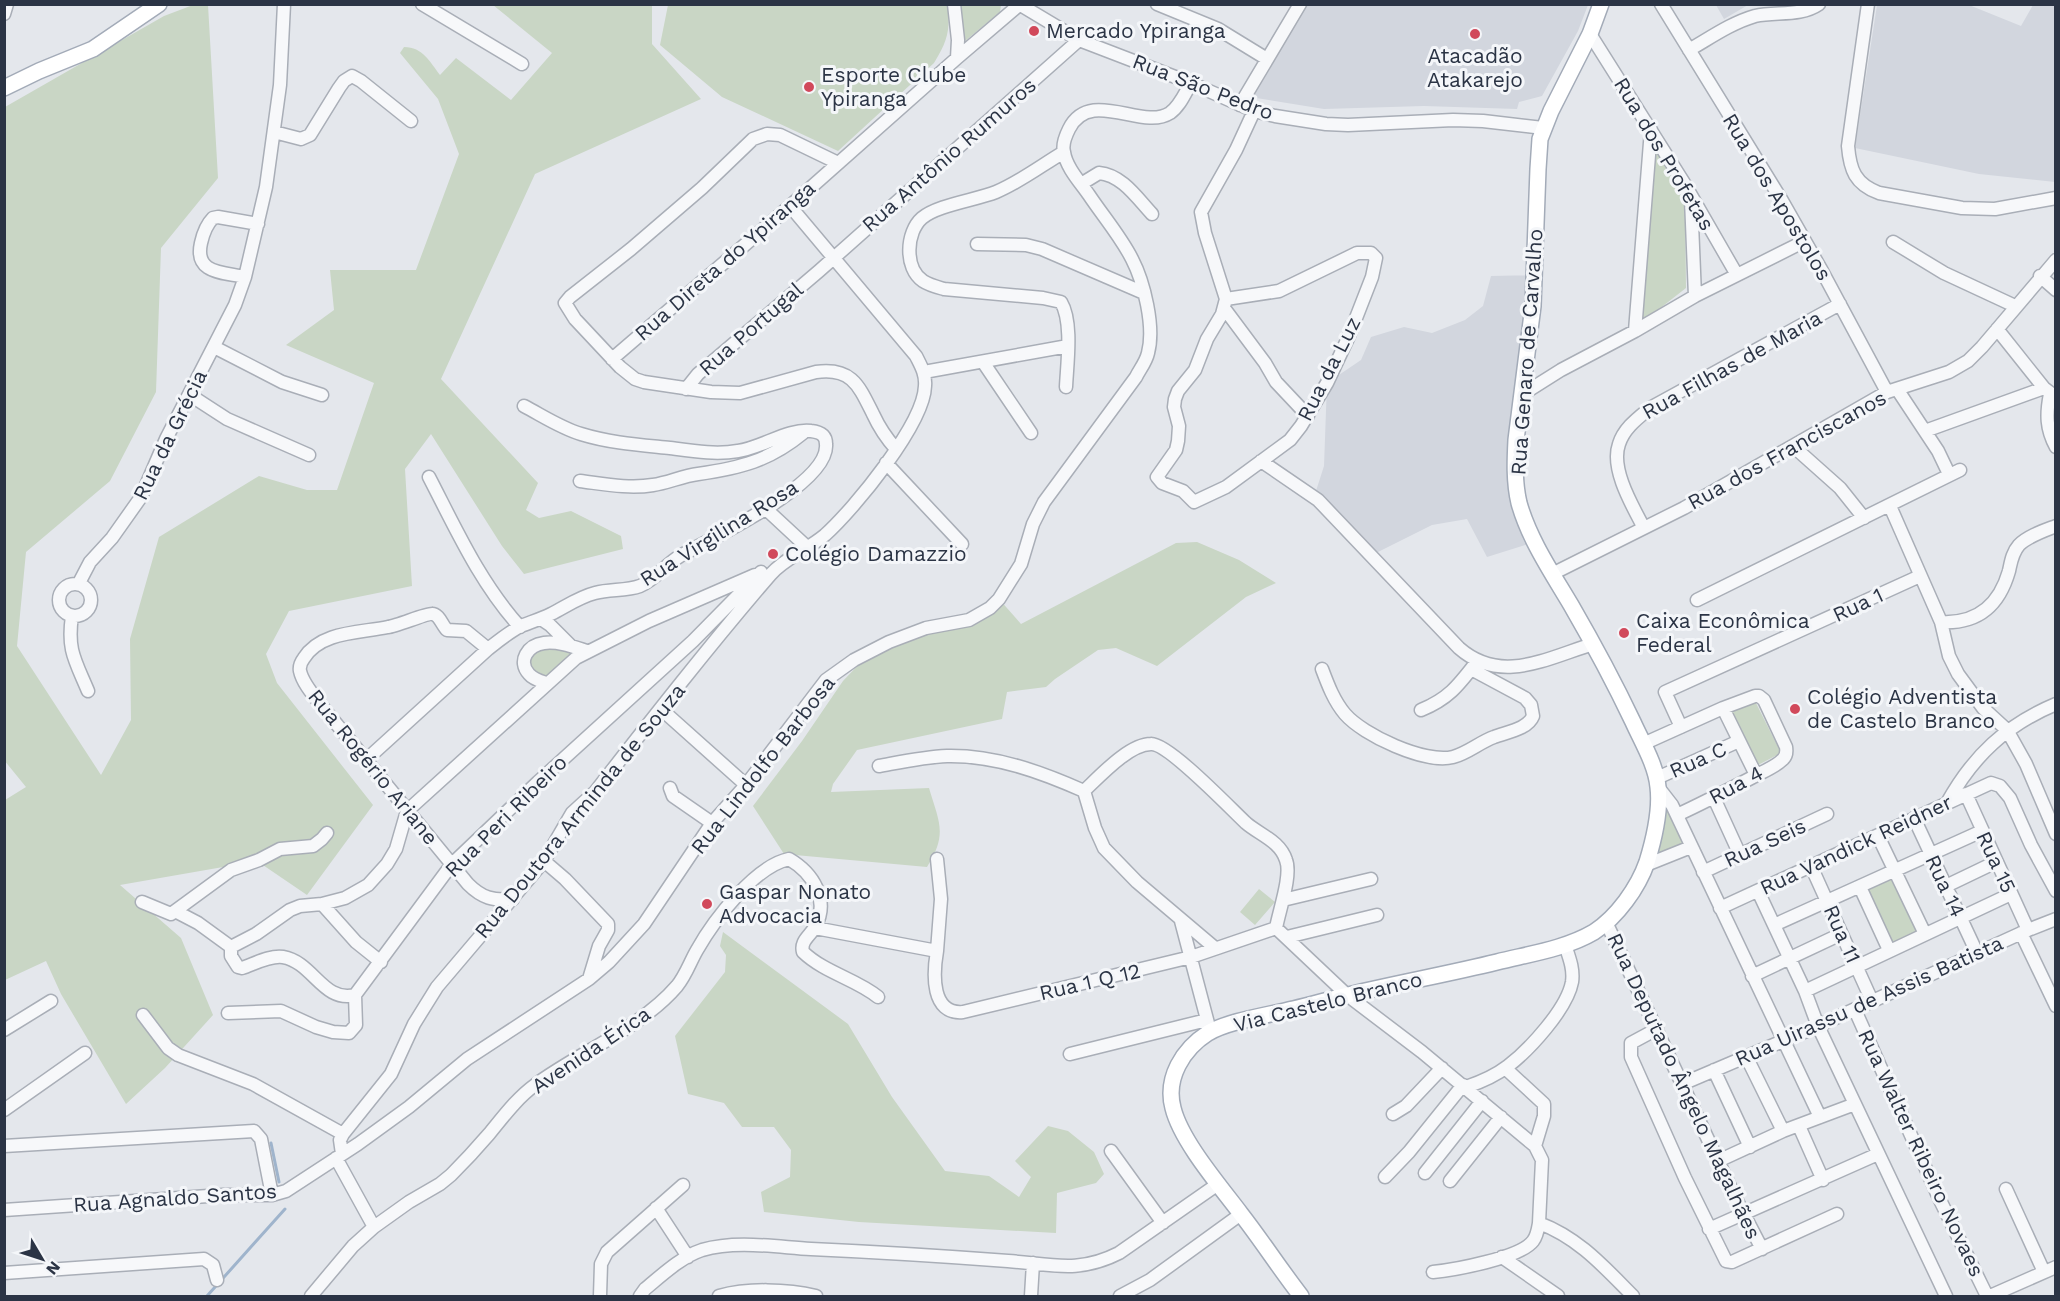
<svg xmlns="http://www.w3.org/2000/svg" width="2060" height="1301" font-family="'Work Sans',sans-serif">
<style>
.built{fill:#d2d6de}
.green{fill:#c9d6c5}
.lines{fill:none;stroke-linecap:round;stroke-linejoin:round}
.stream{stroke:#9fb4cc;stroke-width:3}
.minor-casing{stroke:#a9aeb7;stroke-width:15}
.major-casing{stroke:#a3abb8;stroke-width:18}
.minor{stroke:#f7f8fa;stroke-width:12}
.major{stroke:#fff;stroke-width:15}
.poi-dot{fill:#d1495b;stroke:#f4f6f9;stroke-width:2}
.labels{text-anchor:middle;stroke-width:6;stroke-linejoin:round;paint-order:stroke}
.poi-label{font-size:21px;fill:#2b3445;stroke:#f4f6f9;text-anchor:start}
.street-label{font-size:21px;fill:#2b3445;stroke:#f4f6f9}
</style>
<rect width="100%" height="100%" fill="#e4e7ec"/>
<path class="built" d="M1307,5H1588L1578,31L1542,96L1519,102L1517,109L1424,106L1324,109L1250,97Z
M1716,5H1748L1724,19Z
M1877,5H1969L2021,26L2033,5H2055V182L1979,174L1855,148Z
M1535,275L1515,462L1535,542L1487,557L1467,519L1432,525L1372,555L1316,491L1324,466L1327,383L1361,360L1371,337L1404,327L1432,333L1465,320L1483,306L1491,276Z"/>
<path class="green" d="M193,5H208L218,178L161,248L156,392L110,481L26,552L17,646L101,775L131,720L130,639L159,537L259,476L307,490H337L374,383L286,345L334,310L330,270H416L459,154L438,99L400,53L404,47C423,47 430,62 440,75L456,58L511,100L552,53L493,5H652V44L701,99L535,174L441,379L538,483L526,510L539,518L571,511L621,536L623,549L524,574L502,546L431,434L405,469L412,586L289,611L266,654L277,683L373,805L307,895L257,861L120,885L181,938L213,1015L165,1068L126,1104L61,994L46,961L5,980V800L26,787L4,760L5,107L164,16Z
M668,5H948C950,31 948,40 934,63L838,151L722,97L660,45Z
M956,5H1001L1000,12L965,41L963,40Z
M1660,153L1685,193L1686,288L1645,320L1641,318L1653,154Z
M1197,542L1239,560L1276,583L1246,597L1157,666L1116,648L1098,650L1055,679L1046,687L1007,692L1002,719L857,750L833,784L831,792L929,788C939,822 948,834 927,867L784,854L753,806L802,741L843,681L863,660L926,628L969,620L999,599L1021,624L1176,543Z
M537,647L579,651L546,679L532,673L528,654Z
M1755,701L1781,753L1758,765L1732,712Z
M1666,806L1685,843L1655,854Z
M1892,875L1919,931L1891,944L1864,889Z
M1259,889L1275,902L1255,925L1240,912Z
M723,932L848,1024L892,1097L945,1171L989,1176L1019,1197L1031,1177L1015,1161L1048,1126L1068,1131L1094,1152L1104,1174L1096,1183L1057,1193L1056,1233L859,1222L764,1212L761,1192L790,1177L791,1150L774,1127H742L724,1103L688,1094L675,1036L725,972L726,955L720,946Z"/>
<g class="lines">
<path class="stream" d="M271,1143L279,1182
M207,1296L285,1209"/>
<g class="minor-casing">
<path id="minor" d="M422,4L522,64
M954,4L958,40L957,58
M1019,4L1079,40L1191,83L1254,111L1275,116L1326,124L1348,125L1453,120L1483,121L1543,128
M1157,4L1218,29L1267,59
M1661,4L1781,199L1822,271L1887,392
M1868,4L1848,146C1850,170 1855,184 1879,193L1962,208L1995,209L2056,198
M4,14L7,4
M1590,34L1684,183L1737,275
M1689,50C1710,38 1731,23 1755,16C1776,11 1800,17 1819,4
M1240,105L1300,4
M274,132L301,139L310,135L339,88L344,81L352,76L361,81L411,121
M1064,152C1042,165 1020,182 996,192C976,200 937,205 922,218C906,232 904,268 923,281C929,285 937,287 944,289L1043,298L1061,302C1073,322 1067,364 1066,387
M838,163L780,135L767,134L753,139L702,188L631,249L570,297L565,303L575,319L620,367L635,379L644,382L711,392L740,393L816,372C852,367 859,386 873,414C879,427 887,439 896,449
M1081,184L1099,173C1122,175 1137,198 1152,214
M1691,199L1695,296
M1893,242L1944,273L2015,306
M977,244L1026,245L1042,249L1144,293
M2040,276L2056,290
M245,277C223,272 194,274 201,243C203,234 206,225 213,218L218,217L258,224
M1226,299L1279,291L1357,253H1371L1376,258L1372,277L1349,336L1327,383L1301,426L1290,440L1226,487L1194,502L1183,491L1162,483L1157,477L1176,450L1178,441L1179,426L1174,407L1175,399L1178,391L1195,370L1207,339L1222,314L1226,299L1205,233L1201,212L1236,150L1254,111
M1224,308L1265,363L1276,382L1308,416
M1997,329L2044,388L2056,397
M1635,331L1651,130
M214,347L282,382L322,395
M612,359L790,206L957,58L1019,5
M983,362L1031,433
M924,372L1068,346
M686,389L698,374L819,271L1079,40
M1897,389L1938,451L1949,474
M1523,394L1561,370L1635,331L1695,296L1805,241
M2050,394C2046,414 2046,429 2056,447
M190,395L227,419L309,455
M1925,431L2044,388
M1794,447L1840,488L1864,518
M1261,461L1318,500L1459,648C1501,685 1547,658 1593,644
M886,463L962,544
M429,477C456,529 480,583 520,627
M580,481C604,484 629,489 653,485C668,483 682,476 698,474C740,468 769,461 803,433
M1890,506L1941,622L1949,656L1958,674L1983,708L2007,730L2026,764L2056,834
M766,509L808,548
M1644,528C1633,507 1610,469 1619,444C1624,428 1638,418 1650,408L1840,304
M1552,574L1684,508L1887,392L1949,372L1968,361L1982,347L2056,260
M79,583L90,562L112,538L141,497L166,439L235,305L245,277L266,187L280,85L284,4
M59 600a16 16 0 1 1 32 0a16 16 0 1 1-32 0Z
M1697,600L1960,470
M72,616C67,650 75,660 88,691
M541,619L550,625L571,646
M1941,622C1977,624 1999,606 2009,571C2011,562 2012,553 2019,545C2028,536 2043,531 2056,526
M488,649L466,631L447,630C442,625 439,614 432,614C427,613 397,626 388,627C360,633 321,631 304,658C301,662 299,666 300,671C303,685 317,699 325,710L468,884C482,898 493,901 513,899
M1322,669C1328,685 1334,701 1345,714C1363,735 1425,764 1453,757C1468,753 1480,742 1494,737C1507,732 1528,729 1533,716L1531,705L1525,698L1471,669
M546,683C540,681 533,679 529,674C517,661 528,645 544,643C558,641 574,647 587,651
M661,709L746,785
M1421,710C1448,699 1458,686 1475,664
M1681,727L1665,692L1920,576
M1643,744L1723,708
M367,759L488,649C498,641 509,632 521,626C531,622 541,619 551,614C565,607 579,597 595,593C610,589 626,591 640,586C656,579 665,565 680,556C710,539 830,484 826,444C826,435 820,432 811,431C789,428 761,448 738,451C716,455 692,451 670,448C641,445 610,443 581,434C561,428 543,416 524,406
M879,766C901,762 924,757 947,756C995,755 1041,772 1084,791
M1657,778L1739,741
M1658,787L1672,805L1820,1117
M670,788L673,796L712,823
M1966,794L2028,930
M1714,798L1740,855
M1947,803C1973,756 2006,725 2056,704
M1677,815C1703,803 1728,790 1753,777C1762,772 1775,767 1782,760C1786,757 1787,753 1786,747L1764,700L1759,696H1755L1723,708L1756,775
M1914,818L1977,953
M1878,836L1925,934
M937,859L941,899L937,951
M544,861L565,879L608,924V930L599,946L589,979
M1646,865L1691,847
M1811,866L1872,1001
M1703,872L1827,814
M1946,886L1996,862
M1860,887L1889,950
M1758,891L1805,991L1818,1026L1946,1296
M1283,900L1371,879
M142,902L171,914L175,911L198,923L231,947
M322,904L356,942L381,962
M1720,908L1991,783L2000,786L2010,798L2031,845L2056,891
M175,911L231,870L259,860L280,849L313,846L322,839L327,833
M1181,921L1209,1027
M1606,922L1735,1197L1762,1249
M1774,925L1982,831
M815,928L937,951C933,974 931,1015 963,1012L1191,957L1276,928
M1276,928L1347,995L1422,1052L1535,1146L1542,1160L1539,1223C1579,1238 1604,1267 1633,1296
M2021,933L2056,1006
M1287,937L1377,915
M231,947V956L238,967L242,968C254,964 270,955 283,957C313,962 323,1003 355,995L452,864L538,782L693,641L761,572
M231,947L256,934L290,910L300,906L322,904L345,898L368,885L387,864L396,849L407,811L576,658L649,621L755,575
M1215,948L1137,882L1104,848L1095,828L1084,791C1100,776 1129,744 1151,744C1168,743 1231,809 1246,823C1260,835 1280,841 1286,860C1292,875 1279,911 1276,928
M1752,976L1841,934
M1805,991L2011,894
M1855,1010L1939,1198L1987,1296
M228,1013L281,1011L316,1027L333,1032L349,1033L356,1025L355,995
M143,1015L168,1048L178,1055L253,1084L343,1134
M1657,1029L1631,1043V1057L1685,1178L1726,1261L1732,1262L1837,1214
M4,1030L51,1001
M1070,1054L1207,1020
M1746,1056L1783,1131
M1505,1068L1544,1104V1116L1535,1146
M1714,1070L1750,1147
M1682,1084L1818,1026L2028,930L2056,919
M1466,1087C1481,1082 1495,1076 1508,1066C1529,1050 1567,1009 1572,982C1574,969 1569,957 1565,945
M4,1110L85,1053
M1393,1114L1406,1106L1442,1068
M1799,1126L1823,1180
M4,1146L254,1131L261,1139L272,1195
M1111,1151L1163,1223
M342,1154L340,1140L343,1134L391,1074L414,1024L437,987L544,861L572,813L595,792C652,719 709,646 770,575C785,558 807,550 825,535C854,509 924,424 925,386C926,374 921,366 916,356L790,206
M336,1158L374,1227
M1718,1161L1783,1131L1855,1104
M1425,1173L1482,1101
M1385,1177L1409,1152L1463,1085
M1450,1181L1501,1117
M2006,1189L2044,1272
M656,1208L688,1257
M4,1210L223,1195H272L286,1191L358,1144L409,1107L467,1059L589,979L609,962L644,924L712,823L746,785L826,680L854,660L889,642L926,628L969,620L990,608L999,599L1021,564L1033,524L1044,502L1136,377C1140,369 1146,362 1148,353C1155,327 1144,282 1132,259C1121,237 1103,216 1089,195C1080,182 1066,167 1064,152C1062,145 1066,135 1069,129C1090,87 1142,131 1170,113C1180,106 1185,93 1191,83
M1709,1229L1878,1154
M1502,1257L1558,1296
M1433,1272C1454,1270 1520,1258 1533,1241C1537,1236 1538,1229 1539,1223
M4,1273L204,1259L213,1265L217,1280
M311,1296L353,1246L374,1227L409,1202L440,1184L451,1175C464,1162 477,1148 489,1134C503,1117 517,1098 535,1085C580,1052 641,1028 677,986C686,975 690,962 697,950C714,920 755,866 789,859C813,873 830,900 815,927C810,936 800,941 803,952C825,973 856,979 878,997
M600,1296L601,1264L607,1252L683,1185
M640,1296L645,1289C662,1275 681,1257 702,1250C736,1240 776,1247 811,1249C877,1252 942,1256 1008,1261C1051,1264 1078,1274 1119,1253L1218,1184
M719,1296C748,1288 787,1289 816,1296
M1031,1296L1033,1263
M1120,1296L1150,1280L1241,1214
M1990,1296L2056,1267"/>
</g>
<g class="major-casing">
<path id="major" d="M4,88L39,71L93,49L159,4
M1301,1296C1280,1269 1262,1241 1241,1214C1220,1186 1181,1141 1173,1108C1165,1078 1183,1049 1208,1033C1228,1021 1269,1015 1293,1009C1312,1005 1330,999 1348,995C1398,983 1448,974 1497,962C1529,954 1565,949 1594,932C1617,917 1638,888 1647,862C1654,839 1661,811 1658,787C1656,765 1642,742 1633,722C1614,682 1593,643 1571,605C1552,573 1529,539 1519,503C1514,482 1515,460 1516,440L1533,306L1538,169L1540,139L1551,111L1590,34L1601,4"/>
</g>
<use href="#minor" class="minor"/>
<use href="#major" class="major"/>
</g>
<g class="poi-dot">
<circle cx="1034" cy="31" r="6"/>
<circle cx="1475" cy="34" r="6"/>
<circle cx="809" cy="87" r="6"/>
<circle cx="773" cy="554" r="6"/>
<circle cx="1624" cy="633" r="6"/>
<circle cx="1795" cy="709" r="6"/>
<circle cx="707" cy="904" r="6"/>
</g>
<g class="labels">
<g class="poi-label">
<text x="1046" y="38">Mercado Ypiranga</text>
<text x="1475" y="63" text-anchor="middle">Atacadão<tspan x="1475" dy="24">Atakarejo</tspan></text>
<text x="821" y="82">Esporte Clube<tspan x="821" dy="24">Ypiranga</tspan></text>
<text x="785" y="561">Colégio Damazzio</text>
<text x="1636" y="628">Caixa Econômica<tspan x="1636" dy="24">Federal</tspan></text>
<text x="1807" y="704">Colégio Adventista<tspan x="1807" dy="24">de Castelo Branco</tspan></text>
<text x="719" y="899">Gaspar Nonato<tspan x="719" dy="24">Advocacia</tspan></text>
</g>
<g class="street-label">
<text transform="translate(1203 87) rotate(21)" y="7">Rua São Pedro</text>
<text transform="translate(1664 154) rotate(59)" y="7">Rua dos Profetas</text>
<text transform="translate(949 155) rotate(-41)" y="7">Rua Antônio Rumuros</text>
<text transform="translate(1777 197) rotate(59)" y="7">Rua dos Apostolos</text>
<text transform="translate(725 261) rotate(-41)" y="7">Rua Direta do Ypiranga</text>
<text transform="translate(751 329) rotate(-41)" y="7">Rua Portugal</text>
<text transform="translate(1527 352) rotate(-86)" y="7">Rua Genaro de Carvalho</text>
<text transform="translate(1732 365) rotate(-29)" y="7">Rua Filhas de Maria</text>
<text transform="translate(1329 369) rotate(-63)" y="7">Rua da Luz</text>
<text transform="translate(170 435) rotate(-64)" y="7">Rua da Grécia</text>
<text transform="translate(1787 450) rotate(-29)" y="7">Rua dos Franciscanos</text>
<text transform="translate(719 533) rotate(-32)" y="7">Rua Virgilina Rosa</text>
<text transform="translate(1858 605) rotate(-25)" y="7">Rua 1</text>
<text transform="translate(1698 760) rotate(-24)" y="7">Rua C</text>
<text transform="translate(763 765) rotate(-52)" y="7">Rua Lindolfo Barbosa</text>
<text transform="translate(373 767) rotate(51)" y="7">Rua Rogério Ariane</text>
<text transform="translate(1736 785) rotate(-28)" y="7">Rua 4</text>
<text transform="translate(580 811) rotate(-51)" y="7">Rua Doutora Arminda de Souza</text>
<text transform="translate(506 816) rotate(-45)" y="7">Rua Peri Ribeiro</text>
<text transform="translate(1765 843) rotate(-25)" y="7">Rua Seis</text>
<text transform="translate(1856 845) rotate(-25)" y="7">Rua Vandick Reidner</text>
<text transform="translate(1996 862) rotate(65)" y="7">Rua 15</text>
<text transform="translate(1945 886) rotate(65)" y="7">Rua 14</text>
<text transform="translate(1842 934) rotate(66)" y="7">Rua 11</text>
<text transform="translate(1090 982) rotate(-13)" y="7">Rua 1 Q 12</text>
<text transform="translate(1869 1001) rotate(-24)" y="7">Rua Uirassu de Assis Batista</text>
<text transform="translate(1328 1002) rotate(-14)" y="7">Via Castelo Branco</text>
<text transform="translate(591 1050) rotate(-34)" y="7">Avenida Érica</text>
<text transform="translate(1684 1086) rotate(65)" y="7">Rua Deputado Ângelo Magalhães</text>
<text transform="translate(1921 1153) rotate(65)" y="7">Rua Walter Ribeiro Novaes</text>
<text transform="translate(175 1198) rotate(-4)" y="7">Rua Agnaldo Santos</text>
</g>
</g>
<rect width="2060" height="1301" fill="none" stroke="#2b3445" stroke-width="12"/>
<g transform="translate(42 1259) rotate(129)" stroke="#f4f6f9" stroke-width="4.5" paint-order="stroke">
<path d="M0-4.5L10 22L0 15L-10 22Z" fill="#2b3445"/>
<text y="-9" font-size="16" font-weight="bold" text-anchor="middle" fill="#2b3445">N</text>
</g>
</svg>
